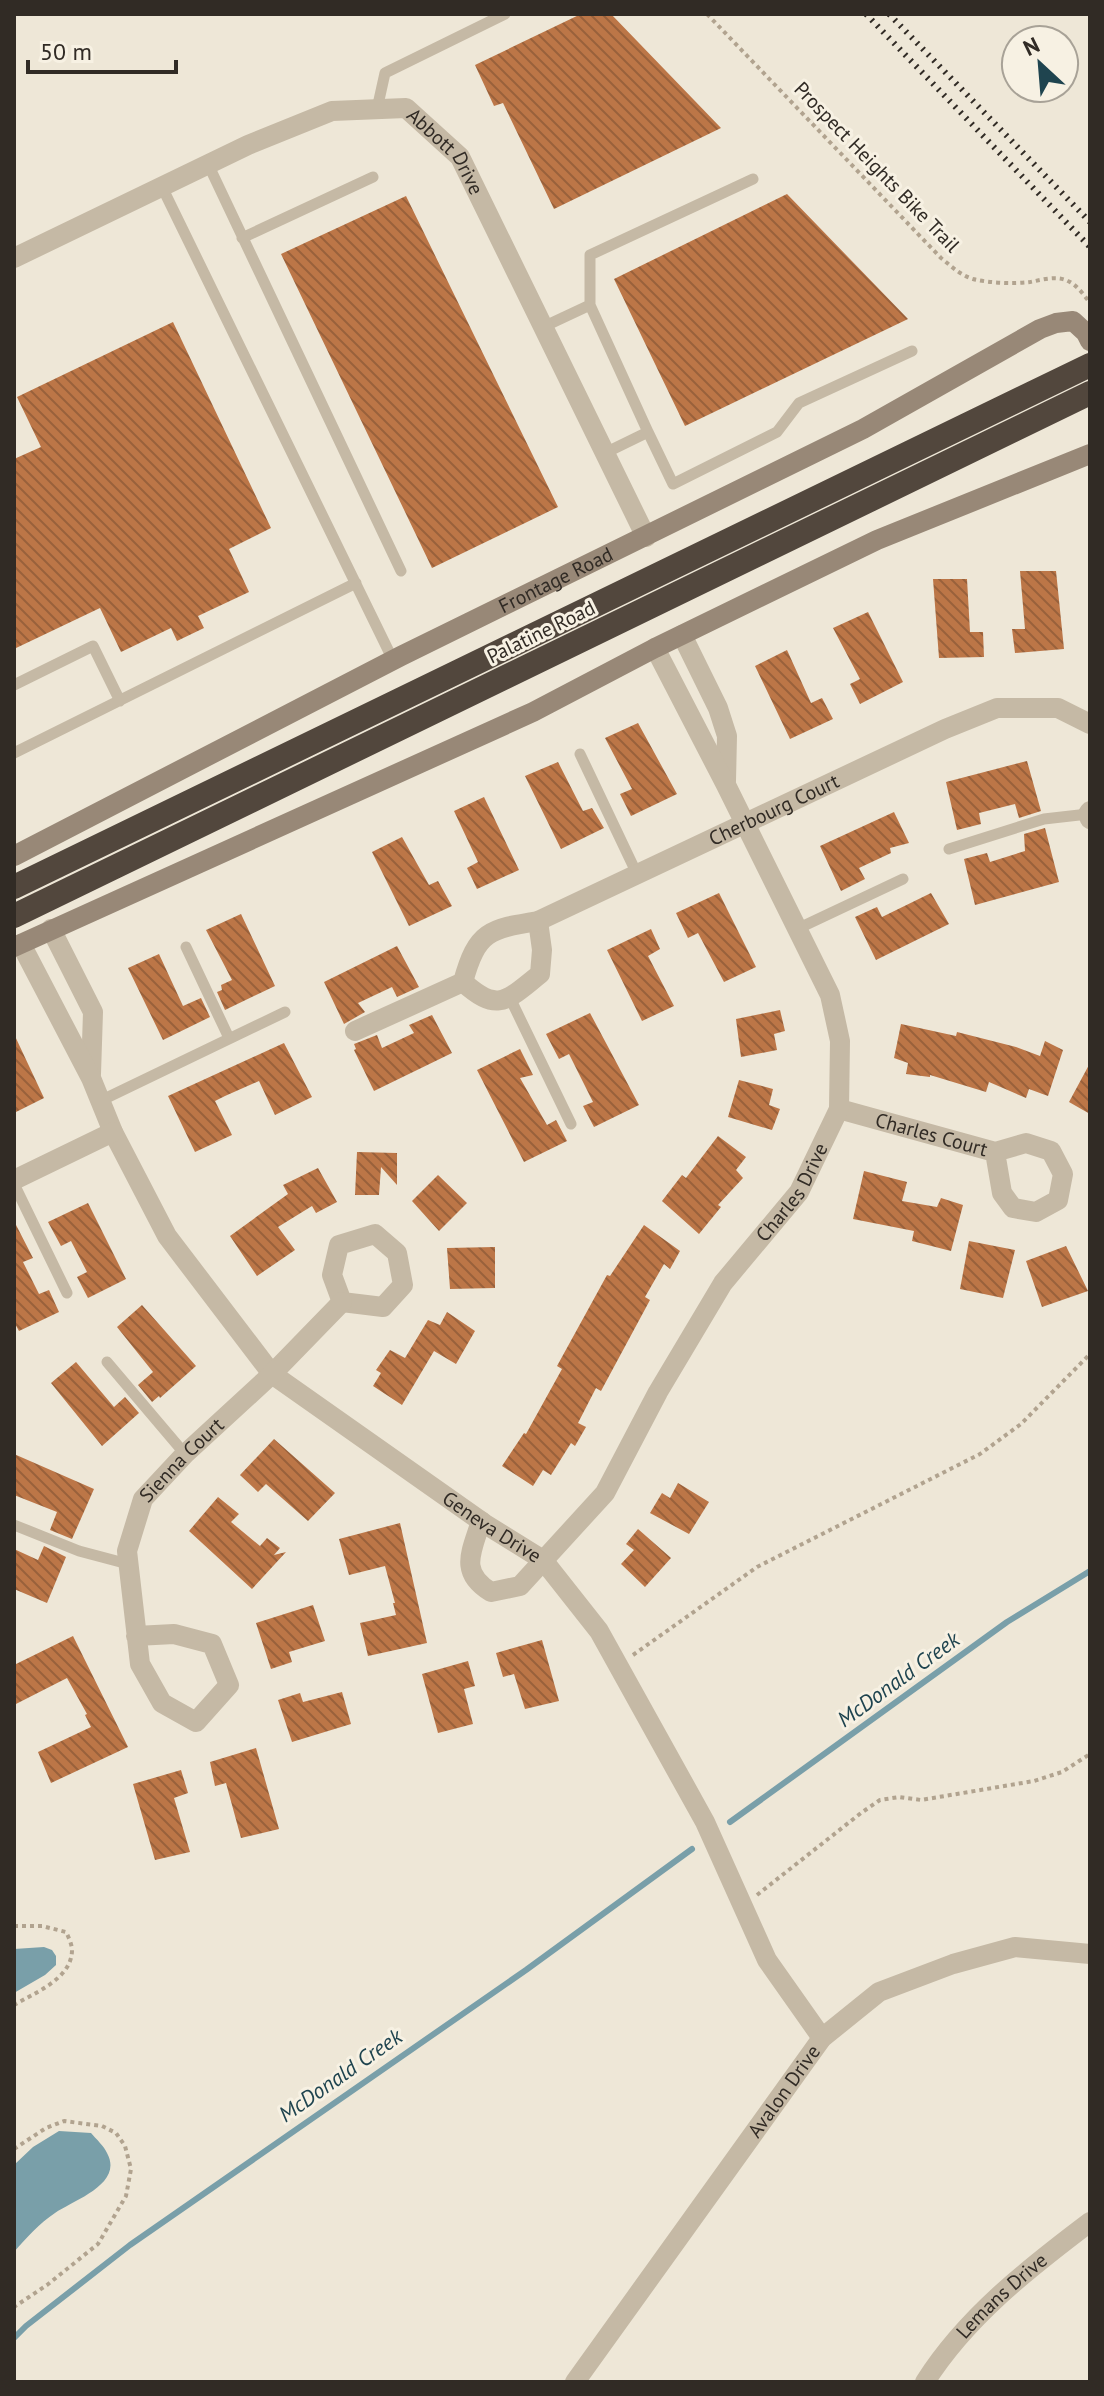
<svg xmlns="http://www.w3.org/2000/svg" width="1104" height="2396" font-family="'PT Sans',sans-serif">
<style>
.water{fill:#799fa9}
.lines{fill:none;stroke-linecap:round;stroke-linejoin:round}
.stream{stroke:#799fa9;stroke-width:6}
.building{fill:url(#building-back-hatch)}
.path{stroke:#b1a38f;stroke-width:4;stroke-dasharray:4 4;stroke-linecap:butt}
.lane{stroke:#c5b9a5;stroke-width:11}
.street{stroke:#c5b9a5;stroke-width:20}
.secondary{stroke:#988877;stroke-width:20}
.highway{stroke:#52473d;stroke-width:24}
.rail{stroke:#312b25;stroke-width:6;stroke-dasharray:2 6;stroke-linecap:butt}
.labels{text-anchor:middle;stroke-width:6;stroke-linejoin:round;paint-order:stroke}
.street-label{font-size:20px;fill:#312b25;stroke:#f7f1e3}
.water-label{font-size:22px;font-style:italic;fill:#1f444f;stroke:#f7f1e3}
</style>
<defs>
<pattern id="building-back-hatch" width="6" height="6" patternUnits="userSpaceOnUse" patternTransform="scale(2)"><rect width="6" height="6" fill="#bc7647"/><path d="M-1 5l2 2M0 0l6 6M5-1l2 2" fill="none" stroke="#99613b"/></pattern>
</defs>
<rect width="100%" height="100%" fill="#eee7d7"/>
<path class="water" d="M44,1947L52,1950L56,1956V1965L45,1975L14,1993V1949Z
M59,2131L91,2133C96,2139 104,2146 107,2153C124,2184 74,2200 55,2213C40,2223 26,2238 14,2252V2165L33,2147Z"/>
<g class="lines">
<path class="stream" d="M730,1822L1007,1622L1090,1571
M14,2338L26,2326L130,2245L526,1970L692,1849"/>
</g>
<path class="building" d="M581,14H611L721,128L554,209L503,103L494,106L475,65Z
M787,194L908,319L685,426L614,279Z
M406,196L558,507L432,568L281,254Z
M173,322L271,528L229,549L249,592L198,616L204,628L177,641L171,628L121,652L100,608L14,649V459L41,447L17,397Z
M1020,571H1056L1064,649L1015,653L1012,629H1025Z
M933,579H967L970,632H983L984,657L939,658Z
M868,612L903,682L860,704L850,684L860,679L833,628Z
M787,650L811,703L822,698L833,719L790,739L755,666Z
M638,723L677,794L631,816L620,794L632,789L605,738Z
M1027,761L1041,811L1019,818L1015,804L979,813L981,824L957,830L946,782Z
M558,762L583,811L592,808L604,828L561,849L525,776Z
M484,797L519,870L477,889L467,868L478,862L454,811Z
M894,812L909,843L890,848L891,853L859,868L865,879L841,891L820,846Z
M1045,828L1059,882L975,905L964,859L987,853L990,862L1025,851L1024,834Z
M402,837L429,885L438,881L452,906L409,926L372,852Z
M719,893L756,967L724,982L698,933L688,938L676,913Z
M931,893L949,924L876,960L855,917L877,907L882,917Z
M241,914L275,986L225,1010L217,992L222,990L221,985L232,980L206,930Z
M651,929L660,949L648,956L674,1006L642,1021L607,950Z
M397,946L419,987L397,997L392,987L358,1003L365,1012L344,1024L324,982Z
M159,954L183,1006L201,998L210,1017L163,1040L128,968Z
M780,1010L785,1031L774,1034L777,1050L741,1057L736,1019Z
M590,1013L639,1105L594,1127L583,1106L593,1102L569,1054L559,1059L546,1034Z
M432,1015L452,1053L374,1091L354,1050L356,1049L354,1044L377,1035L382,1048L414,1033L409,1025Z
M901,1024L956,1036L957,1032L1016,1047L1040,1056L1045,1041L1063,1050L1048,1096L1029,1089L1026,1098L989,1082L986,1092L930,1075V1077L906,1074L908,1063L894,1058Z
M14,1034L44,1098L14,1113Z
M284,1043L312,1097L275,1115L259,1081L225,1096L215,1101L232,1135L195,1152L168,1096Z
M520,1049L533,1075L520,1078L547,1125L556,1120L567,1141L524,1162L477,1070Z
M1090,1063V1114L1069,1102Z
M739,1080L773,1089L769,1105L780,1109L772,1130L728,1117Z
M718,1136L746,1157L736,1170L743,1178L718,1205L721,1207L699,1234L662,1201L682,1175L686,1178Z
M357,1152L397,1153V1185L381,1167L379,1195H355Z
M318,1168L337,1202L316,1213L312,1206L278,1227L295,1250L257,1276L230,1236L288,1194L283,1185Z
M864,1171L907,1182L902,1201L937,1207L941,1198L963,1205L951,1251L912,1241L914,1231L853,1219Z
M438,1175L467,1203L439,1231L412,1201Z
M88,1203L126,1279L88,1298L77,1277L87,1272L71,1241L61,1246L48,1222Z
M14,1221L33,1258L23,1262L39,1294L49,1290L59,1312L19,1331L14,1322Z
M644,1225L680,1251L670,1269L664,1264L645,1297L650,1300L601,1391L596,1388L578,1423L586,1427L575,1446L571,1443L551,1475L543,1470L533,1486L502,1466L524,1433L526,1434L562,1369L557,1366L607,1275L610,1276Z
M969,1241L1015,1250L1003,1298L960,1289Z
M1066,1246L1088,1291L1042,1307L1026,1261Z
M495,1247V1288L450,1289L447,1248Z
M142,1305L196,1366L160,1398L159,1396L152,1402L138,1385L153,1372L117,1327Z
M447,1312L475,1331L456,1364L434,1351L402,1405L373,1386L381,1373L376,1370L390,1350L405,1358L428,1320L440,1325Z
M76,1362L114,1407L125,1397L139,1413L102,1446L51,1383Z
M274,1439L335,1493L308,1521L266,1484L258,1492L240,1475Z
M14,1454L94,1489L72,1539L50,1530L57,1512L14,1495Z
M678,1483L709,1502L689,1534L650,1513L662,1493L670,1498Z
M218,1497L239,1514L231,1522L260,1546L267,1538L280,1548L274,1555L286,1552L252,1589L189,1531Z
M400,1523L427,1643L368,1656L360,1623L396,1615L393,1603H395L385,1566L349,1575L339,1539Z
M638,1529L671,1558L645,1587L621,1564L634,1550L626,1544Z
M44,1546L66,1557L47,1603L14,1589V1549L38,1560Z
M313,1605L325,1641L289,1652L292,1662L271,1669L256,1623Z
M73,1636L128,1747L51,1783L38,1752L91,1727L85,1715L87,1714L67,1678L14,1705V1665Z
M542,1640L559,1701L525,1709L514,1674L503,1677L496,1653Z
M468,1661L475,1686L464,1689L473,1724L438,1733L422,1674Z
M342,1692L351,1724L292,1742L278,1700L300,1693L303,1702Z
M256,1748L279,1829L241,1838L226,1783L215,1786L210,1762Z
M181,1770L188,1793L174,1798L190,1852L155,1860L133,1784Z"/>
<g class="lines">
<path class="path" d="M707,14L941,258C951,266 960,275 973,279C989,283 1013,284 1030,282C1042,280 1056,275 1068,281C1077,285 1084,295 1090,303
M633,1655L757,1567L980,1454L1021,1424L1090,1354
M757,1895L861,1813L880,1800L899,1797L921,1800L1034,1781L1062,1772L1090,1754
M14,1926H42L66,1932C69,1938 72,1945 72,1950C72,1979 34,1993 14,2005
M14,2149L46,2128L64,2121L102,2126L116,2133L125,2146L131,2169L126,2196L98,2244L47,2285L14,2307"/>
<path class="lane" d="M377,109L385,73L505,14
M208,164L401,571
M162,187L393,660
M242,238L373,177
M590,305V255L753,179
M543,327L590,305L648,432L605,453
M648,432L673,484L777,432L799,403L912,351
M14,685L93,646L120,701
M14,753L356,583
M580,754L637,874
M949,849L1044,819L1088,814
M797,929L903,879
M186,947L229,1038
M510,998L571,1124
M100,1101L285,1012
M14,1184L67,1293
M107,1362L185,1454
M14,1525L79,1551L128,1564"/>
<g class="street">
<path id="s1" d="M14,258L248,145L332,111L406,108L460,157L646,537"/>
<path d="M682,635L718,708L727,736L726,781"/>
<path d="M1090,811L1088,814L1090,819"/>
<path d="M51,929L93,1012L91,1074"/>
<path id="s2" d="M21,944L91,1078L113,1132L167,1236L272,1374L485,1524L543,1560L599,1631L705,1822L767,1960L822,2038"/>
<path d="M463,982C498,1014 507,1000 540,974L542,950L538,921"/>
<path id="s3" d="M355,1031L463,982C477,931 489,929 538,921L945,729L997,708H1058L1090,724"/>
<path id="s4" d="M839,1109L995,1152L1026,1143L1051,1151L1063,1174L1058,1200L1036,1212L1013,1208L1002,1193L995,1152"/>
<path d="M14,1180L113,1132"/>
<path d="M375,1234L397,1253L403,1285L383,1307L342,1302L332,1275L339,1245Z"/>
<path id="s5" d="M481,1521C472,1551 458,1572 491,1592L520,1586L605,1493L658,1392L723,1283L799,1192L839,1109L840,1041L830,995L726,785L655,648"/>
<path id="s6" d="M136,1636L174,1634L212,1644L229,1685L196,1722L162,1703L140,1664L127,1551L143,1499L185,1454L272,1374L342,1302"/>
<path id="s7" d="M575,2382L822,2038L879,1992L953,1964L1015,1947L1090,1954"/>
<path id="s8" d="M925,2382C966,2317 1029,2268 1090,2222"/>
</g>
<g class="secondary">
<path id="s9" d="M14,856L401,656L863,429L1040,329L1056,323L1073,321L1086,333L1090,341"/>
<path d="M14,947L533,712L655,648L877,540L1090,454"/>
</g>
<path class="highway" d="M14,887L1090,365
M14,916L1090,393"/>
<path class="rail" d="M866,14L1090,247
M889,14L1090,222"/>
</g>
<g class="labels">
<g class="street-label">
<text dy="7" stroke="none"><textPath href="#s1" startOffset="484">Abbott Drive</textPath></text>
<text transform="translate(877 167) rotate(46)" y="7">Prospect Heights Bike Trail</text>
<text dy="7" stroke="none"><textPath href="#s9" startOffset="608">Frontage Road</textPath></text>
<text transform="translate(541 632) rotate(-26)" y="7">Palatine Road</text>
<text dy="7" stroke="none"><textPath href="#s3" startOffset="486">Cherbourg Court</textPath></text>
<text dy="7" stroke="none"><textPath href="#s4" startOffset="96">Charles Court</textPath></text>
<text dy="7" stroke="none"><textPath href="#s5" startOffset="592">Charles Drive</textPath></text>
<text dy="7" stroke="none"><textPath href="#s6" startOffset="478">Sienna Court</textPath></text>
<text dy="7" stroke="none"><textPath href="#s2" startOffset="768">Geneva Drive</textPath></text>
<text dy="7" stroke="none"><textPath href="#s7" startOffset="358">Avalon Drive</textPath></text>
<text dy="7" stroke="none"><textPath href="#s8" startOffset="116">Lemans Drive</textPath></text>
</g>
<g class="water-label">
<text transform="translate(898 1679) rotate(-36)" y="8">McDonald Creek</text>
<text transform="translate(340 2075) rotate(-35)" y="8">McDonald Creek</text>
</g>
</g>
<rect width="1104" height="2396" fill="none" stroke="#312b25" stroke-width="32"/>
<g transform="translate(1040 64) rotate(334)"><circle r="38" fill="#f7f1e3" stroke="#a8a297" stroke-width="2"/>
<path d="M0-6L14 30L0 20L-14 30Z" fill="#1f444f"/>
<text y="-12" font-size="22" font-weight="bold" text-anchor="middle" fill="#312b25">N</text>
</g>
<path d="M28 60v12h148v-12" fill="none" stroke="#312b25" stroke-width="4"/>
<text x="40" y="60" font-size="24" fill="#312b25" stroke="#f7f1e3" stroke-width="6" paint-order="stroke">50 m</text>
</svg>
